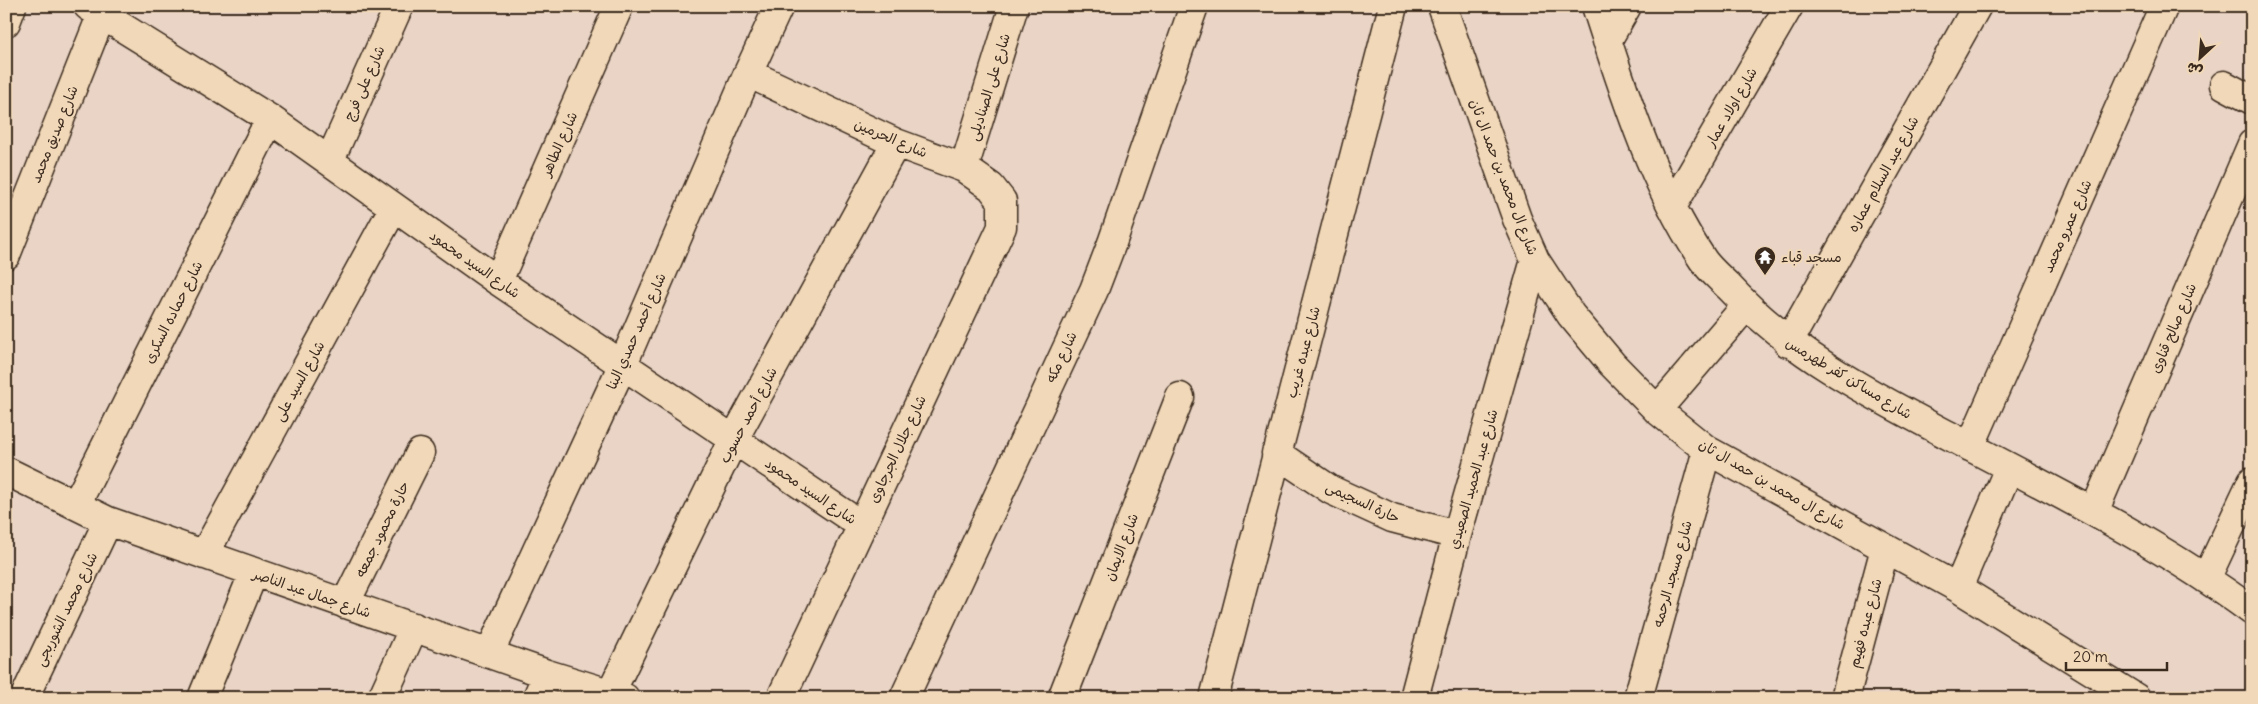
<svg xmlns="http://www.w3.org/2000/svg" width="2258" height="704" font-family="Delius,'Playpen Sans Arabic',sans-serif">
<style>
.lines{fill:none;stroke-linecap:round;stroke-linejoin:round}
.minor-casing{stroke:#3b2a1e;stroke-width:31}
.minor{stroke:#f1d8b8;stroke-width:28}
.labels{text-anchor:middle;stroke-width:4;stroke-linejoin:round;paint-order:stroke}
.street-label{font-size:14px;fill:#3b2a1e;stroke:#f1d8b8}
.poi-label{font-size:14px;fill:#3b2a1e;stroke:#f1d8b8;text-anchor:start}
</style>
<rect width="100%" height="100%" fill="#e9d4c5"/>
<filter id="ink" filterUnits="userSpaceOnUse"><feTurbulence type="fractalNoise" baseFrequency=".02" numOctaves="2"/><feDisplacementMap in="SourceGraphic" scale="10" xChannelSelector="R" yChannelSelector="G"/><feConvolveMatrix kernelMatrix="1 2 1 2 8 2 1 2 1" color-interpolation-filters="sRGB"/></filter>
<g filter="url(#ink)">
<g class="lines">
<g class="minor-casing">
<path id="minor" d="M88,6L270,119L498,281L861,525
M1442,6L1517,219L1535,260L1571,315L1612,364L1657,410L1707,450L1958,588L2136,698
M1596,6C1624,93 1652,184 1703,260C1710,270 1720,278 1729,287C1790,353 1870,394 1948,435C2051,490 2158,541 2252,611
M6,22L12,6
M1607,41L1627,6
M748,73L896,143L964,168L991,187L1002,201V227L781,698
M2224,85L2252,100
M330,160L399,6
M964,168L1014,6
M1672,207L1789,6
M6,255L105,6
M498,281L619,6
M1788,343L1977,6
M1657,410L1746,306
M1970,447L2164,6
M1276,453L1331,490L1392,518L1457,535
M6,471L108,521L547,674L625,698
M76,505L270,119
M2094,512L2252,144
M204,555L394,207
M2206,579L2252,481
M1958,588L2009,468
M345,604L420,453
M489,654L623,364L748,73L779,6
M611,692L734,439L896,143
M24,698L108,521
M202,698L254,572
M382,698L414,627
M537,698L547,674
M904,698L1094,290L1112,243L1194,6
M1062,698L1180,397
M1214,698L1393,6
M1414,698L1457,535L1535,260
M1638,698L1707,450
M1845,698L1885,548"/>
</g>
<use href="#minor" class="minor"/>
</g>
</g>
<defs>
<g id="temple-pin" transform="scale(1.125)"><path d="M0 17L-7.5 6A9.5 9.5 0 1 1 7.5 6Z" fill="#3b2a1e" stroke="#f1d8b8"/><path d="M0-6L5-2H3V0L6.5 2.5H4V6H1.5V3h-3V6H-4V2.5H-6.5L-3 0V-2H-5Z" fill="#fff"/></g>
</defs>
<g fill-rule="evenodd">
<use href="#temple-pin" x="1765" y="257"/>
</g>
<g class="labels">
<g class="street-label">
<text transform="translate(364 83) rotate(-66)" y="5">شارع على فرج</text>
<text transform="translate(989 87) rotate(-73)" y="5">شارع على الصناديلى</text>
<text transform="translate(1731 107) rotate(-60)" y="5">شارع اولاد عمار</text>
<text transform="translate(54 134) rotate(-68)" y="5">شارع صديق محمد</text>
<text transform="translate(891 138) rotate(23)" y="5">شارع الحرمين</text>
<text transform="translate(559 144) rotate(-66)" y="5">شارع الطاهر</text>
<text transform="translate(1883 174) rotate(-61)" y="5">شارع عبد السلام عماره</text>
<text transform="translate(1504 177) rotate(69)" y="5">شارع ال محمد بن حمد ال ثان</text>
<text transform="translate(2067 226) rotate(-66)" y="5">شارع عمرو محمد</text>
<text transform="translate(475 264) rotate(35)" y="5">شارع السيد محمود</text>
<text transform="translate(173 312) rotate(-63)" y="5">شارع حماده السكرى</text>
<text transform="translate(2173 328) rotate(-67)" y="5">شارع صالح قناوى</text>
<text transform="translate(636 331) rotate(-66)" y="5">شارع أحمد حمدي البنا</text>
<text transform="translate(1303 352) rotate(-75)" y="5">شارع عبده غريب</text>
<text transform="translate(1061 357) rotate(-65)" y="5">شارع مكه</text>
<text transform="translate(1849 378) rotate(31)" y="5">شارع مساكن كفر طهرمس</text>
<text transform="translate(299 381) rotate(-61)" y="5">شارع السيد على</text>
<text transform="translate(748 415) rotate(-62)" y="5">شارع أحمد حسوب</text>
<text transform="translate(897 449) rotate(-65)" y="5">شارع جلال الجرجاوى</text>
<text transform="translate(1473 479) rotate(-74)" y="5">شارع عبد الحميد الصعيدي</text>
<text transform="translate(1772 484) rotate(30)" y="5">شارع ال محمد بن حمد ال ثان</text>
<text transform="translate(811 491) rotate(34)" y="5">شارع السيد محمود</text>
<text transform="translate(1363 502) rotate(25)" y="5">حارة السجيمى</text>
<text transform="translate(382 529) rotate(-64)" y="5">حارة محمود جمعه</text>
<text transform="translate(1121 547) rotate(-69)" y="5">شارع الايمان</text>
<text transform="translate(1672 574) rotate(-74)" y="5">شارع مسجد الرحمه</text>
<text transform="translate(312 593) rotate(19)" y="5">شارع جمال عبد الناصر</text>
<text transform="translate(66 609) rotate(-64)" y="5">شارع محمد الشوربجى</text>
<text transform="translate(1865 623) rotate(-75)" y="5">شارع عبده فهيم</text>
</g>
<g class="poi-label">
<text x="1781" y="262">مسجد قباء</text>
</g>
</g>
<rect width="2258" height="704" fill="none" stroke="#f1d8b8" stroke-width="25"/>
<rect x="12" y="12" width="2233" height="679" fill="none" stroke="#3b2a1e" stroke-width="2" filter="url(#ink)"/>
<g transform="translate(2200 58) rotate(206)" stroke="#f1d8b8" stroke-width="4" paint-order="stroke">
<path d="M0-4L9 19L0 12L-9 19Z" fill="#3b2a1e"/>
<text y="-8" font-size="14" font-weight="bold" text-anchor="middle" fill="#3b2a1e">ش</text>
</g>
<path d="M2066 662v8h101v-8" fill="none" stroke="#3b2a1e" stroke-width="2.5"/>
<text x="2073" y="662" font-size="15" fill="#3b2a1e" stroke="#f1d8b8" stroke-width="4" paint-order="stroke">20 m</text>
</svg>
